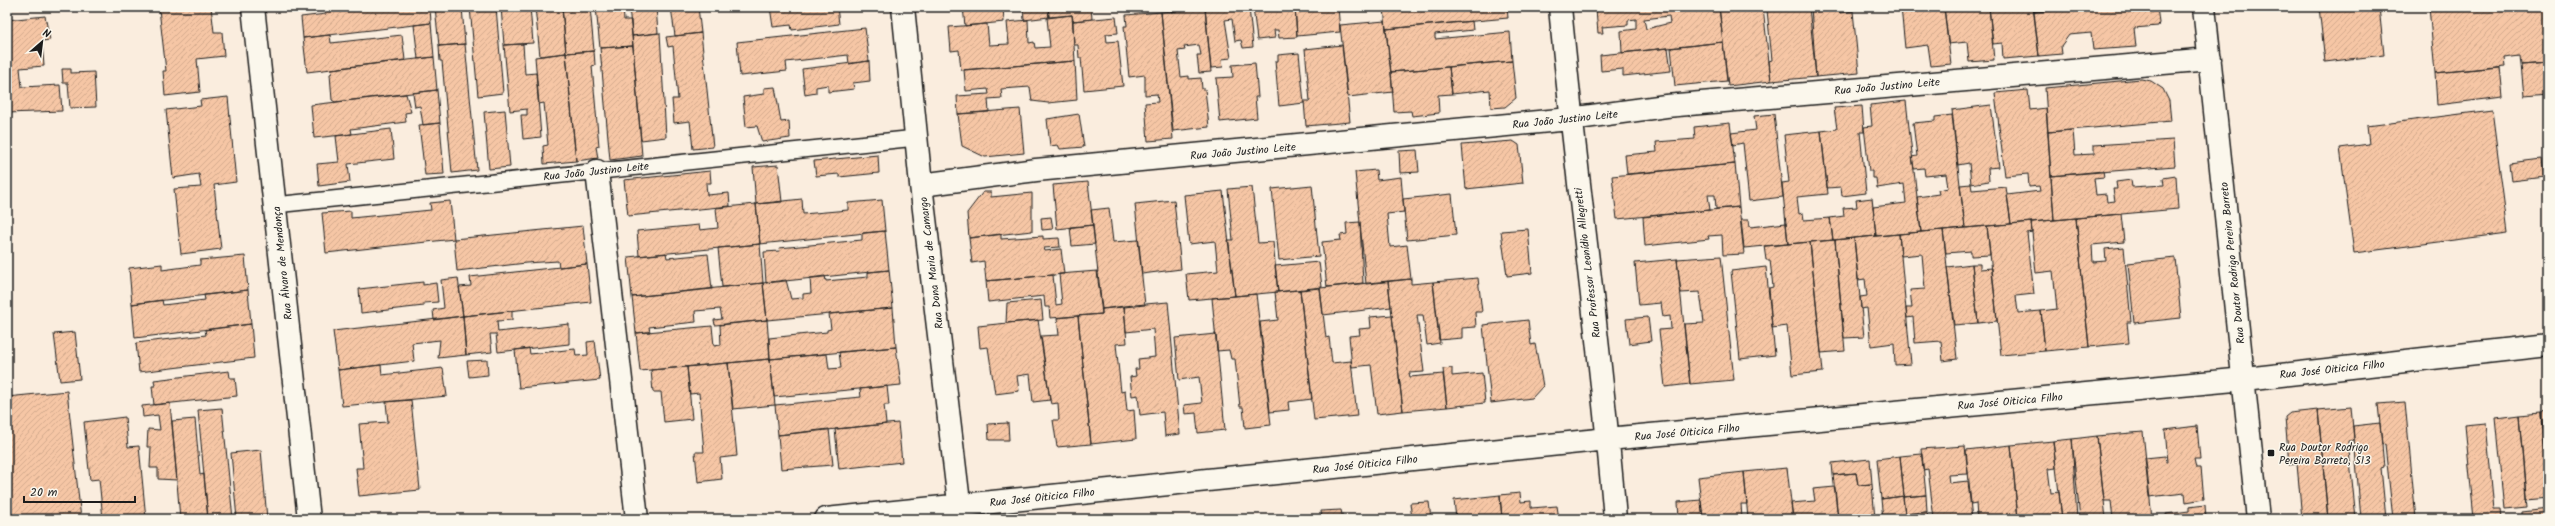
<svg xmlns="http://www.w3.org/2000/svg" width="2555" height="526" font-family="Kalam,sans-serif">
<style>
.building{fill:url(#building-hatch);stroke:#1c1c1c;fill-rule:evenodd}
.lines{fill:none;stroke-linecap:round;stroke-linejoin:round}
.lane-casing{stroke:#1c1c1c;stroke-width:18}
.street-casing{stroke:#1c1c1c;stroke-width:25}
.lane{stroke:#fbf7ec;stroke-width:15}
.street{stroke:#fbf7ec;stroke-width:22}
.poi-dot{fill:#1c1c1c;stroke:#fbf7ec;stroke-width:1.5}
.labels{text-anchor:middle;stroke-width:3;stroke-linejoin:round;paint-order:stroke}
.street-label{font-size:11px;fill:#1c1c1c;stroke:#fbf7ec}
.poi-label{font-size:11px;fill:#1c1c1c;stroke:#fbf7ec;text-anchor:start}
</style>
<defs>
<pattern id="building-hatch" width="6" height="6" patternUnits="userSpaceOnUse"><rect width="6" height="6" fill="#f6c6a5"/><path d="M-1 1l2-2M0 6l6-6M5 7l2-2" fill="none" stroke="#d2aa8d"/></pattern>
</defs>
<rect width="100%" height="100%" fill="#faedde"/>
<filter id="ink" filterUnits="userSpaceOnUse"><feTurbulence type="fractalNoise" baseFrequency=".025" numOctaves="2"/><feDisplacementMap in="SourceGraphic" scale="8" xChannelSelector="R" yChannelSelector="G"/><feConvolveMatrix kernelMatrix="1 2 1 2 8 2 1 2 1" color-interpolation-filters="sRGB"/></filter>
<g filter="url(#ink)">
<path class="building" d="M179,7H211L214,32H222L224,56L197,59L200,92L165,96L163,71H166L159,9Z
M346,7H430L431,23L303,38L301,17L326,14L325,11Z
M435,7H462L465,44L439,46Z
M470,7H496L503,93L478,96Z
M501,7H530L533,43L504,45Z
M535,7H562L566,53L540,56Z
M562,7H590L594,51L566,53Z
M596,7H623L624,20H631L633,46L600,48Z
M629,7H656L658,33L632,36Z
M671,7H698L701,33L675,36Z
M770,7H837L839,24L792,30L791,25L773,27Z
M963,7H1003L1004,22L965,26Z
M1023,7H1048L1049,17L1024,20Z
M1048,7H1091L1092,19L1073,21L1072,15L1049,17Z
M1171,7H1181V10L1171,12Z
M1219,7H1249L1253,47L1243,48L1241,40L1235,41L1232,19L1225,20L1231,58L1222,59L1223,67L1211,68L1205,8Z
M1253,7H1295L1297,37L1279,38L1278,30H1274L1275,38L1257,40Z
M1295,7H1338L1340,32L1297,36Z
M1384,7H1507L1508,18L1386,29Z
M1621,7H1719L1723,42L1622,53L1621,31L1636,29V19L1628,20V25L1602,27L1603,33H1598L1596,9ZM1669,16L1670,23L1646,29L1644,19Z
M1719,7H1763L1771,81L1728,86Z
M1763,7H1809L1816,77L1771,81L1769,61L1772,60L1767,10H1764Z
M1811,7H1840V13L1853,11L1859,73L1816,77Z
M1901,7H1944L1951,64L1931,66L1928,45L1905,48Z
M1944,7H1989L1994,60L1969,62L1967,42L1948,44Z
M1989,7H2033L2039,56L2003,59L2002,43L1993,44Z
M2033,7H2081L2034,12Z
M2081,7H2157L2159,23L2158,26L2134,28L2136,47L2093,50L2091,33L2069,35L2061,46L2062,54L2039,56L2034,12Z
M2319,7H2379L2384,55L2325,62Z
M2429,7H2548V63L2521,65L2520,56L2504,58L2505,66L2435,73Z
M1205,8L1211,72L1199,73L1197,55H1201L1199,45L1184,47L1185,50L1178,51L1181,77L1189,76V79L1201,78L1202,89H1205L1209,127L1173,131L1161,12Z
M1161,12L1173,139L1148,141L1145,103L1158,102L1157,94L1145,95V75L1129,77L1124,26H1127L1126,15Z
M1072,15L1075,61L961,70L959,50L951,51L949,27L987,24L989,45L1009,44L1007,22L1028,20L1029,43L1034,42L1035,48L1050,47L1047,18Z
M45,16L50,40L42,41L44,66L20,68L22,87L60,85L62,111L7,113V20Z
M1116,17L1118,33L1106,34L1107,42L1118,41L1123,86L1084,90L1081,58H1079L1078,45H1074L1073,21Z
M1385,21L1393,92L1348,97L1340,25Z
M1472,21L1473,30L1435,34V39L1510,32L1512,61L1391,72L1386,29Z
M431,23L434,57L418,59L414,25Z
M865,28L869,61L849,64L848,55L786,62L787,71L740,76L737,42Z
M660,33L666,137L641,140L632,36Z
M701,33L713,147L693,149L690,121L674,123L672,99H678L673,46L668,47L666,37Z
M330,35L331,43L402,35L405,60L307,72L303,38Z
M1723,42L1727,81L1675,86L1671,48Z
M465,44L477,170L452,173L442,61H440L439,46Z
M523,44L525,74L536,73L541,137L523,139L521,115H527V109L510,111L504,45Z
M1342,45L1350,122L1306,126L1304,101H1310L1305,49Z
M633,46L642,156L610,160L600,48Z
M1668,48L1671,71L1623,76V69L1601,71L1600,55Z
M594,51L595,65L592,66L599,146L596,147L598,158L576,161L566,53Z
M566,53L576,161L544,164L543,146L548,145L544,103L539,104L535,57Z
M1299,53L1304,103L1279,106L1275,61H1278V55Z
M434,57L437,90L335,102L332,100L330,74L332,73L331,69Z
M869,61L870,81L853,83L854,89L828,92V85L816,87V93L805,95L802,69Z
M1075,61L1077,100L1048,103L1032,101L1030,87L1001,89L1002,98L988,99L989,112L958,114L957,96L989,94L988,89L966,91L964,70Z
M1512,61L1516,98L1505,107L1491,108L1490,90L1452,94L1449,67Z
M1255,63L1258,97H1255L1257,118L1220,122L1216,78L1233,77L1232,65Z
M2548,63V94L2524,96L2521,65Z
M1449,67L1452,94L1438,95L1439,113L1412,116L1411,111L1394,112L1391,72Z
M2500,67L2503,97L2437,105L2435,73Z
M62,69H71V73L94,72L96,107L70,108L68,83H63Z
M2141,79L2151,81L2163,89L2169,101L2171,121L2048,132L2045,88Z
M775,87L781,122L789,121L790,138L762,142L757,126L746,127L743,97L764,94V88Z
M437,90L440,123L423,125L420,106L415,107L413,93Z
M2028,90L2030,110L2046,108L2054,220L2011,224L2007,195L2040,191L2039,186L2029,187L2028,174L2005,176L1995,93Z
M406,94L411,112L405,113L406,122L351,129L352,134L314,138L311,105Z
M228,97L236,182L214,185L221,249L181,254L174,189L201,187L199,174L173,178L166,110L201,106L200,100Z
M1906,101L1921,232L1876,236L1873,207L1906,203L1904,184L1877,188L1876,178H1872V171H1869L1864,127L1872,126L1870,105Z
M1991,105L1999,167L1988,168L1989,181L1971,184L1969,163L1958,165L1952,110Z
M1862,106L1864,132H1860L1866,193L1842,196L1841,187L1827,188L1821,131L1837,129L1834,108Z
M1020,109L1024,153L985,157L962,146L958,114Z
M505,110L510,167L489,169L484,112Z
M2492,110L2508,233L2354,253L2340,148L2369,144L2367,126Z
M1079,114L1084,147L1060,149L1058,145L1050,146L1047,119Z
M1774,114L1783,197L1749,201L1743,143L1733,145L1731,133L1756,130L1754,116Z
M1952,115L1965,228L1921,232L1917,197L1939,194L1938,190L1948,188L1946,174L1925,176L1924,168L1914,169L1912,157L1917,156L1913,123L1935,121V117Z
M440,123L444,174L425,175L419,125Z
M1730,123L1735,164L1627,174L1625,155L1657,152L1656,142L1695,139L1694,127Z
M391,129L394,159L348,164L350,182L319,186L317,164L339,162L336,136Z
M2073,130L2075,155L2094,154V145L2173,140L2175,166L2051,176L2048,132Z
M1821,131L1828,194L1797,197L1799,214L1803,213L1804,220L1830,218L1833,240L1788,244L1782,183L1789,182L1784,135Z
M1513,141L1519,145L1523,183L1466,189L1462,145Z
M1417,150L1419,172L1400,173L1399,151Z
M878,155L879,173L839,177V174L816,176L814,161Z
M2542,159L2544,177L2511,181L2509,163Z
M1735,164L1739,207L1716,209L1715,195H1708L1710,210L1617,219L1612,176Z
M778,165L782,202L756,204L753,167Z
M1376,170L1377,180L1401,177L1404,212L1387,214L1390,247L1407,245L1411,279L1366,284L1355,172Z
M710,171L711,183H706L707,195L729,193L730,206L628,216L624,180Z
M2103,171L2104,177L2094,178L2096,195L2106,194L2107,202L2115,201L2113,189H2117L2116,182L2131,180L2132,187L2164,185L2163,178L2176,176L2178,209L2054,220L2051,176Z
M1088,182L1093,225L1057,229L1053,185Z
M1971,184L1972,190L2006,187L2011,224L1965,228L1960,185Z
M1312,185L1319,256L1279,260L1272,189Z
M1252,187L1258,243L1273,242L1278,292L1235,296L1228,240H1233L1228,189Z
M1223,191L1235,296L1189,300L1186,274L1218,271L1215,241L1189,244L1184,195Z
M983,192H991V197L1032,193V231L969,238L967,213Z
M1452,194L1456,235L1407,240L1403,199Z
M1872,198L1876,236L1833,240L1830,218L1844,216L1843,208L1857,207L1856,200Z
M802,199L803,214L848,210V203L882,200L885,231L760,244L756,204Z
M1174,200L1181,269L1142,274L1135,204Z
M450,201L454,239L326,253L322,213L351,211V218L431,210L430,203Z
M756,204L760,244L639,256L637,231L699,225L700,230L718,228L716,208Z
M1739,207L1744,254L1723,255L1722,235L1708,236L1709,239L1645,246L1643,217Z
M1109,208L1113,242L1138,240L1145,305L1102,309L1091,210Z
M2121,214L2124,242L2092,245L2093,262L2106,261L2105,249L2124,247L2131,322H2127L2129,343L2089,347L2076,218Z
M1051,217L1053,229L1042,230L1041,218Z
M2076,218L2089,347L2045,351L2041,311L2057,309L2053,271L2036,273L2031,222Z
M1741,220H1749L1750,227L1786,223L1788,244L1744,248Z
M1360,222L1363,283L1327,287L1322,242L1341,240L1340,235L1347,234L1346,223Z
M2031,222L2032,232L2027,233L2034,294L2016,296L2018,313L2041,311L2045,351L2001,355L1987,226Z
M1093,225L1095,244L1072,246L1070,227Z
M583,226L587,264L559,267L558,261L526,263L457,271L454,239Z
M1987,226L1990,255L1971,256V251L1946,253L1943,230Z
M1528,229L1532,273L1507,276L1501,231Z
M1943,230L1957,359L1943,361L1941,341L1915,343L1913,317L1907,318L1906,308H1912L1910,290L1925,289L1922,254L1901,256L1899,234Z
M885,231L889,270L766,283L764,252L780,251L779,248L862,240V233Z
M1001,234V239L1043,236V239L1059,238L1060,247L1044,248L1045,251L1061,249L1064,274L986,281L984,261L972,263L969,238Z
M1899,234L1911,364L1895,365L1894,343L1871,346L1867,308L1861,309L1860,297L1867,296L1865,279L1858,280L1854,238Z
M1854,238L1864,337L1844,338L1835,240Z
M1835,240L1845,351L1821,353L1810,242Z
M1810,242L1823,372L1792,375L1787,326L1772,328L1769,288L1773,287L1770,260H1766L1764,246Z
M760,244L763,283L722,287L718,248Z
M666,253L667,258L708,254L712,289L632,297L628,257Z
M245,256L248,290L132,304L129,268L162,264V270L200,265V260Z
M1721,256L1734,380L1690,384L1684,324L1704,323L1700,292L1681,293L1677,259Z
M2175,258L2181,318L2134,323L2128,263Z
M1677,259L1690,384L1665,387L1659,330L1671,329L1670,316L1663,317L1661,303L1639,305L1635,263Z
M1319,262L1322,287L1278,292L1275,266Z
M587,264L591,302L463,316L459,287L471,286L470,277Z
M1972,264H1980V269L1992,268L1997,321L1978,323Z
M1972,264L1978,323L1954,325L1947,267Z
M1766,267L1775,355L1740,359L1731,271Z
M889,270L893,308L767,320L763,283L786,280L791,299L803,298V294L811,293L810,278L825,276L826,281L868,277V272Z
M1097,271L1102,314L1050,318L1049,307H1045L1044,296L988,302L986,281L1053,275L1056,305L1062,304L1059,274Z
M458,278L463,316L434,320L433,310L444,308L441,280Z
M1478,278L1482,312H1475L1476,327L1462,328V338L1439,340L1433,282Z
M1411,279V284L1433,282L1440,343L1427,345L1423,315H1417L1424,372L1409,373L1410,377L1443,374L1447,407L1403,411L1388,281Z
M1388,281L1391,307L1323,315L1320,288Z
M423,282V285L436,283L438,302L424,303V306L361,313L359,289Z
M763,283L767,320L715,325L714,320L722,319L720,309L695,311L696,322L649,327L650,332L636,333L632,297Z
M1320,288L1326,338L1329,337L1332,363L1351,361L1357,416L1314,420L1300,290Z
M248,290L251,324L135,338L132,304L162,300L163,305L205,300L204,295Z
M1300,290L1312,399L1288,402L1289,410L1270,412L1260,322L1278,320L1275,292Z
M1256,294L1271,425L1245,428L1243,407H1240L1235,359H1231L1229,350L1217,351L1212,298Z
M1041,300L1043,320L1006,323L1007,303Z
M1168,302L1180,434L1165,436L1163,412L1140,415L1138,395L1132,396L1130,377L1136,376L1135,369H1139L1138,359L1155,357L1153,329L1126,332L1124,306Z
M1124,306L1127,343L1116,344L1121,392L1125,391L1127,411L1134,410L1136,439L1091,444L1078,316L1102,314V309Z
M893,308L896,347L770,359L769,338L827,332V330L831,329L829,314Z
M512,311V320L497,321L498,332L569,324V344L498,352L496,334H490L492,352L466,355L463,316Z
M1392,315L1403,411L1377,414L1371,365L1352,367L1349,336L1360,335L1359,329L1371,328L1370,317Z
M463,316L466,355L438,358L440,340L412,343L414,361L338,370L333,331Z
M1078,316L1091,444L1057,447L1053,420H1059L1058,403L1051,404L1050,400L1041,336L1059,335L1057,318Z
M1648,317L1651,341L1629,344L1626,319Z
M767,320L770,359L640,371L636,333L712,326L714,346L721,345L720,325Z
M1038,320L1050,400L1033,402L1030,374L1017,376L1019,391L995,394L988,347L980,348L978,326Z
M1528,320L1531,345L1535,344L1543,386L1532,398L1491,403L1483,325Z
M251,324L254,358L139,372L136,343L206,335L205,330Z
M75,332L80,379L60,381L54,334Z
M1216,334L1225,430L1198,433L1196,413L1185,414L1184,405L1202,403L1199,377L1179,380L1175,338Z
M595,341L600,380L519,388L515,350L529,348L530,354L575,349L576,356L588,355L587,342Z
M896,347L901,385L774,397L770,359L827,354L829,369L841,368L839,352Z
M770,359L775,405L733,409L728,363Z
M487,360L488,375L469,377L467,361Z
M728,363L737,456L720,458L722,479L698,482L695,452H704L699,393L690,394L687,367Z
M381,365L382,375L443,368L447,396L342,406L338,370Z
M687,367L692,419L664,422L661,392H653L651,370Z
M1452,368V376L1482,373L1485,403L1447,407L1443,369Z
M229,371L230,378H235L237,396L154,405L152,386H155L154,380Z
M887,386L889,405H884L886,424L778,435L775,405L861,397L860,389Z
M67,391L81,519H7V397Z
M411,400L420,490L359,496L356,468H363L359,424L388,422L386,402Z
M2405,402L2416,519H2393L2385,444L2382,445L2378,404Z
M170,403L177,480L158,479V468H150L151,447H147L148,429L160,430L158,415L143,417L142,406Z
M2351,407L2354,440L2348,441L2356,519H2328L2318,410Z
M222,408L233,519H208L198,410Z
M2318,410L2328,519H2302L2297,464L2289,465L2285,417L2290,413Z
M2548,412V491L2542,413Z
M2542,413L2548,498L2526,500L2519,415Z
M2519,415L2527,507L2505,509L2496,418Z
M125,417L128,447L139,446L146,519H103L99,479L90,480L84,422Z
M195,419L200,475L204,474L208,519H180L172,421Z
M898,423L902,462L839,469L835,429Z
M1008,423L1009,440H989L988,424Z
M2380,423L2384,467L2381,468L2386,519H2361L2353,426Z
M2486,423L2494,510H2501L2502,519H2474L2465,425Z
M2197,426L2200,459H2194L2196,468H2201L2204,499L2186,502L2185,493L2149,497L2145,458L2165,456L2166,462H2168L2165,430Z
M829,429L833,465L781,469L778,435Z
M2143,432L2152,519H2113L2111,501H2104L2097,436Z
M2097,436L2106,519H2080L2072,439Z
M2072,439L2077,519H2062L2053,441Z
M2053,441L2056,468L2048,469L2051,493L2059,492L2062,519H2018L2011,445Z
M2011,445L2018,519H1977L1976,503L1971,504L1966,450Z
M1965,446L1968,474L1948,475L1949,483L1968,481L1972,519H1934L1928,469L1923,470L1921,449Z
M261,450L267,519H237L231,453Z
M1922,454L1926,495L1903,497L1905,514L1927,512L1928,519H1883L1881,499L1904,496L1900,456Z
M1900,456L1904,496L1881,499L1877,459Z
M1870,459L1872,484L1858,485L1856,473L1833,475L1832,463Z
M1787,468L1793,519H1748L1744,472Z
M1744,472L1747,504H1741L1742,519H1703L1698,477Z
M1856,473L1858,485L1872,484L1875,519H1838L1833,475Z
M1835,487L1838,519H1793L1791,503L1815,501L1813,489Z
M1520,493L1521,502L1531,501V508L1557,506L1559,519H1502L1500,495Z
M1500,495L1502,519H1456L1454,500Z
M1926,495L1927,512L1905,514L1903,497Z
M1701,500L1703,519H1679L1678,502Z
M1429,502L1431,519H1412L1410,503Z
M2205,505L2206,519H2167L2166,514L2189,511V507Z
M2548,509V519H2522V512Z
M1341,510L1343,519H1322L1321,511Z
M1266,517V519H1240Z"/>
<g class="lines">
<g class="lane-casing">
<path id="lane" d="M275,205L916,138"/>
</g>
<g class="street-casing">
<path id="street" d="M253,7L309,519
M903,7L921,185L961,519
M1560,7C1576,178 1601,348 1615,519
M2204,7L2258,519
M597,171L637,519
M921,185L1036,170L1570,119L1666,106L2210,59
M826,519L1608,439L2245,379L2548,345"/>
</g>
<use href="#lane" class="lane"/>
<use href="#street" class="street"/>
</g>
</g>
<rect class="poi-dot" x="2267" y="449" width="8" height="8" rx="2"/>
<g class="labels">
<g class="street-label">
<text transform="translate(1887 86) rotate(-5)" y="4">Rua João Justino Leite</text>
<text transform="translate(1565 119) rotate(-6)" y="4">Rua João Justino Leite</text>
<text transform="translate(1243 151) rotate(-5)" y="4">Rua João Justino Leite</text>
<text transform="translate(596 171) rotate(-6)" y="4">Rua João Justino Leite</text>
<text transform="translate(282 263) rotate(-96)" y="4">Rua Álvaro de Mendonça</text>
<text transform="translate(931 263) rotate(-97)" y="4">Rua Dona Maria de Camargo</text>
<text transform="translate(1587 263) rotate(-97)" y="4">Rua Professor Leonídio Allegretti</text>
<text transform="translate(2232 263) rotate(-96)" y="4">Rua Doutor Rodrigo Pereira Barreto</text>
<text transform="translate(2332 369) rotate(-6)" y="4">Rua José Oiticica Filho</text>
<text transform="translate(2010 401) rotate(-5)" y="4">Rua José Oiticica Filho</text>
<text transform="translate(1687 432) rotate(-5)" y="4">Rua José Oiticica Filho</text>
<text transform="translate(1365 464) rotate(-6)" y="4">Rua José Oiticica Filho</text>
<text transform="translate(1042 497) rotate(-6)" y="4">Rua José Oiticica Filho</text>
</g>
<g class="poi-label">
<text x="2279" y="451">Rua Doutor Rodrigo<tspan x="2279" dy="13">Pereira Barreto, 513</tspan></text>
</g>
</g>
<rect width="2555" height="526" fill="none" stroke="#fbf7ec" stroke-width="24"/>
<rect x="12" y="12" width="2531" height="502" fill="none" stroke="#1c1c1c" stroke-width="1.5" filter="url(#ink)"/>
<g transform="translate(42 42) rotate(28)" stroke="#fbf7ec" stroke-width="3" paint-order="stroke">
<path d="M0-3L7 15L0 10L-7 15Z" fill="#1c1c1c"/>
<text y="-6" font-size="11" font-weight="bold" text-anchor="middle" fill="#1c1c1c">N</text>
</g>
<path d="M24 496v6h111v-6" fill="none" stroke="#1c1c1c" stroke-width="2"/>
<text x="30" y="496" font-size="12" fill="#1c1c1c" stroke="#fbf7ec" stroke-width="3" paint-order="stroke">20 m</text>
</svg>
